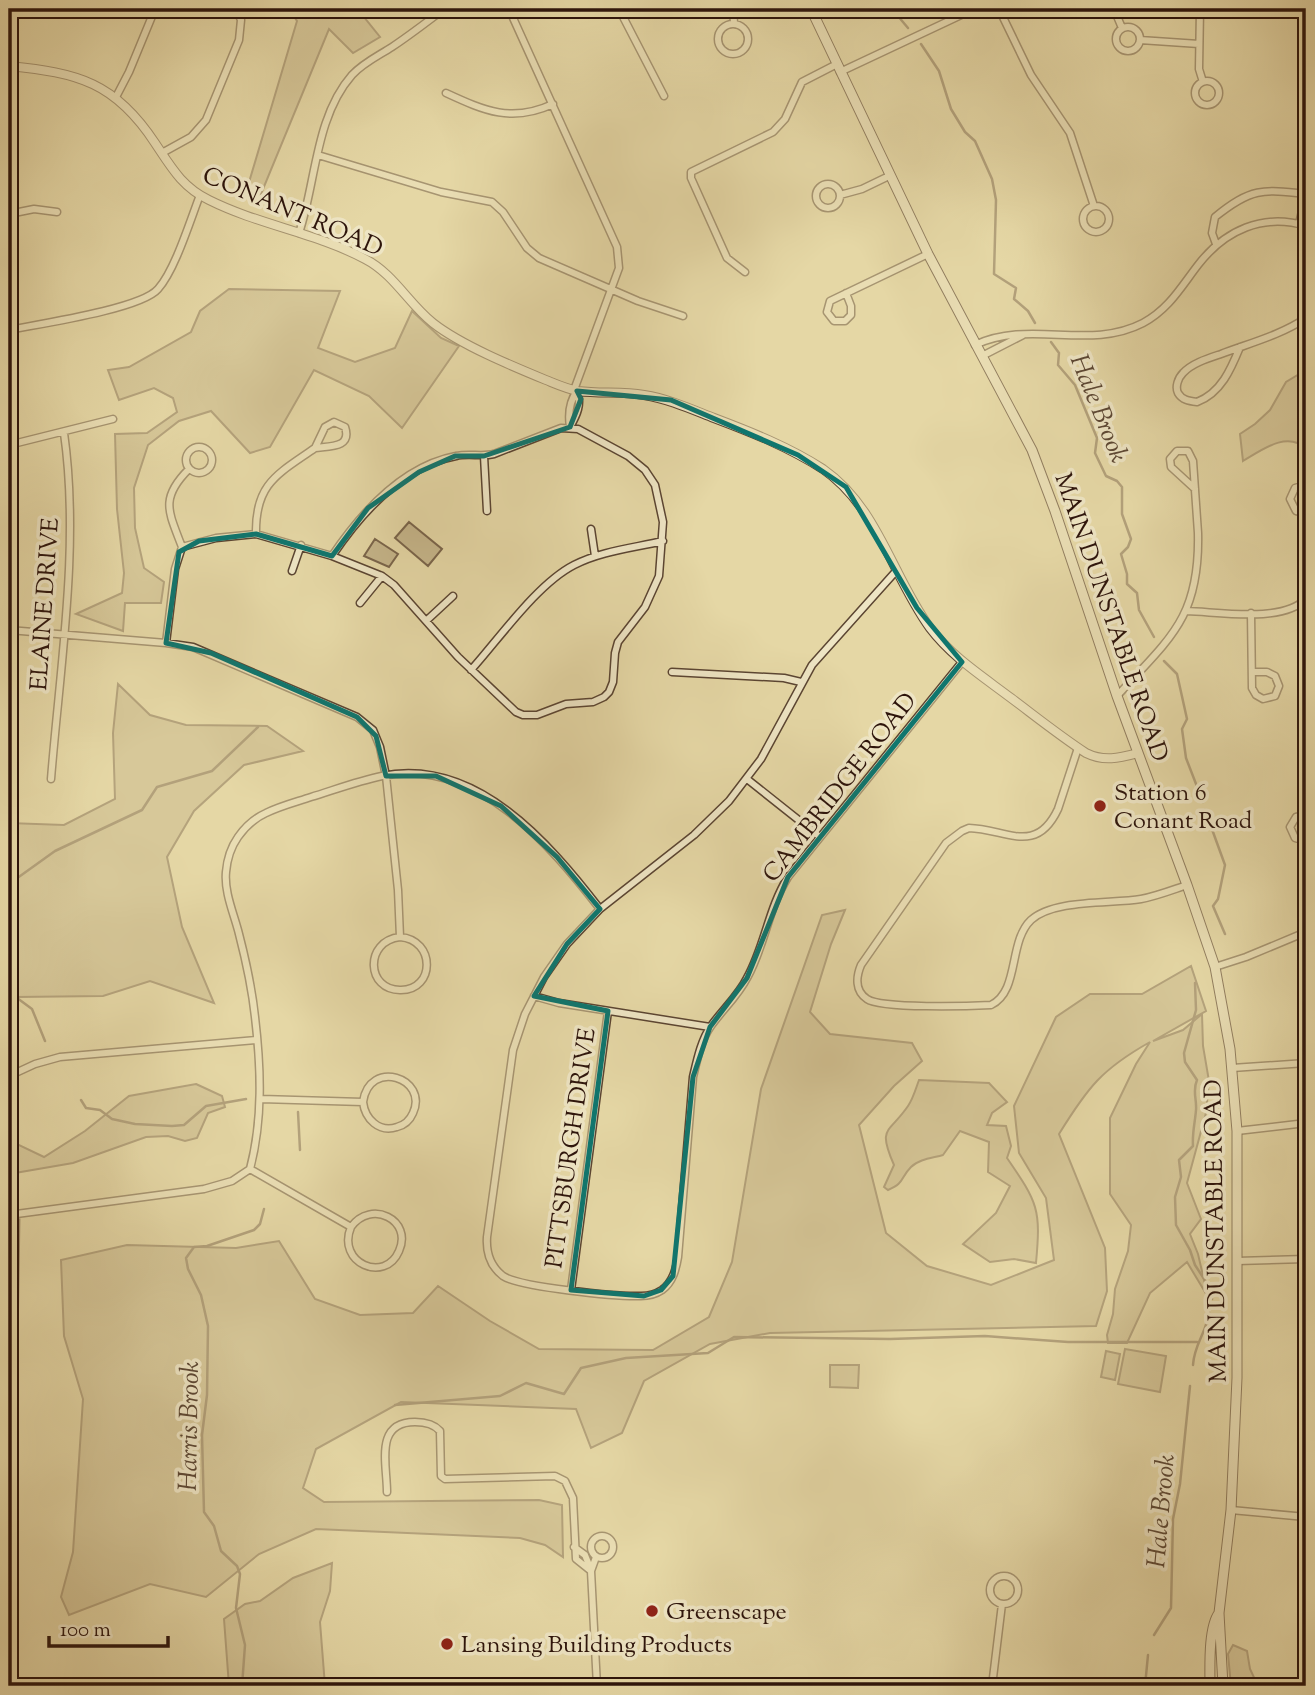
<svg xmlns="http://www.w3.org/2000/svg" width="1315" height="1695" font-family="'Sorts Mill Goudy',serif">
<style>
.green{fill:#c6b68b;stroke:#7a654b;stroke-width:2}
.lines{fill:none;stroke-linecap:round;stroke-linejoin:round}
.stream{stroke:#766148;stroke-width:2.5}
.minor-casing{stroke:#5b4532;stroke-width:9}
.tertiary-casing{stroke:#5b4532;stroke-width:10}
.secondary-casing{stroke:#2d140b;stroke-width:11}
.minor{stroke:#eee5c4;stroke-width:6}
.tertiary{stroke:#eee5c4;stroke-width:8}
.secondary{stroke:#eee5c4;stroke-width:9}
.marked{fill:none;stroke:#0f766e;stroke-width:5;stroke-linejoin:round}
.poi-dot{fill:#8f2418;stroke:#eee5c4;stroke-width:2.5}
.labels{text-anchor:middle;stroke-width:7;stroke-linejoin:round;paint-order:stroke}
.street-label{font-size:24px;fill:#2d140b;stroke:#eee5c4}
.poi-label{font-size:24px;fill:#2d140b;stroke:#eee5c4;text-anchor:start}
.water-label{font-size:26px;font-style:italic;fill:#5d4834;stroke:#eee5c4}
</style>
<rect width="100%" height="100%" fill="#e5d7a5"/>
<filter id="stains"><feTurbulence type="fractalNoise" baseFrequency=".00286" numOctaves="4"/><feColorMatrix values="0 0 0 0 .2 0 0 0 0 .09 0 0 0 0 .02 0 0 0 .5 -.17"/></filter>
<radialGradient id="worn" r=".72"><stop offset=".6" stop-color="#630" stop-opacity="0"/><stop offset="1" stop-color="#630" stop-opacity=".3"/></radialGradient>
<path class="green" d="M289,9H363L360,12L380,37L353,53L329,29L261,194L247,189L297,21Z
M229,289L340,291L318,348L355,362L395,348L412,311L441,338L459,346L402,428L369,396L314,370L270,447L250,453L211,411L179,421L148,445L134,488L135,528L144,568L164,582L161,603H125L123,631L76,614L122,593L124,573L117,509L115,434L147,433L177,412L173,398L154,388L119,400L108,370L129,367L191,332L200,311Z
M1306,370V448C1286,431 1262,450 1243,461L1240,434L1255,424L1270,410L1286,382Z
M409,522L442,549L428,566L395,538Z
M375,539L398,554L389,567L364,556Z
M118,684L150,715L186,725L267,726L303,751L244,765L194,811L167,857L182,927L214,1003L150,981L103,996L16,997L9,1011V823L64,825L115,799L113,733Z
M845,910L831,944L810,1012L830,1034L912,1043L922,1061L894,1086L859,1125L886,1233L927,1266L991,1285L1054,1260L1046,1198L1019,1153L1014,1106L1056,1017L1090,994H1142L1191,966L1206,1011L1153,1041L1183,1030L1202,1014L1203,1046L1209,1081L1206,1113L1187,1183L1201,1219L1190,1234L1198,1254L1208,1297L1187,1262L1150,1293L1127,1343H1108L1107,1335L1113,1314L1115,1289L1128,1251L1131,1225L1110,1194V1118L1136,1064L1150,1042C1102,1069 1088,1087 1059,1134L1105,1248L1107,1291L1096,1326L770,1333L710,1344L644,1381L622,1433L591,1448L576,1409L401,1402L316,1449L303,1488L324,1502L539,1500L562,1505L563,1557L545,1545L520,1538L316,1529L259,1554L206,1597L150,1584L69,1615L61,1597L73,1552L83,1399L64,1336L61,1260L127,1245L236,1248L279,1241L315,1299L360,1315L413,1313L438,1286L490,1321L539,1349L653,1350L709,1317L732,1262L761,1089L822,915Z
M919,1080L989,1083L1007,1102L992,1113L987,1125L1006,1126L1011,1146L1007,1158C1038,1203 1041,1209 1036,1263L1014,1259L990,1262L963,1244L996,1213L1010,1186L988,1172L989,1142L960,1131L943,1155C933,1158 919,1159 911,1167C900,1178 905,1183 888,1190L884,1187L894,1165C877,1126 889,1134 908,1106C913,1099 916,1088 919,1080Z
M196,1084L222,1096L225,1107L208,1113L197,1138L185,1141L168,1136L146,1137L73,1163L9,1174V1147L17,1144L44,1157L85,1131L129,1096Z
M1125,1349L1166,1356L1160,1392L1118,1384Z
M1106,1351L1120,1354L1115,1380L1101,1377Z
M830,1365H859L858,1388L830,1387Z
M332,1563L330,1591L320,1622L325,1686H229L224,1619L245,1604L260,1601L293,1578Z
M1233,1645L1247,1651L1250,1669L1258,1686H1231L1228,1654Z"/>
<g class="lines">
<path class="stream" d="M892,9L908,28
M921,44L939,71L951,109L965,132L975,141L992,179L996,200L994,274L1016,288L1014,299L1028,311L1035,323
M1051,342L1059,353L1058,365L1075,385L1097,438L1095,453L1106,476L1117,481L1122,487V514L1131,539L1128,547L1121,554L1127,574V584L1137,593L1139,610L1154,637
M1164,661L1177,674L1187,719L1182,729L1186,758L1203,802
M9,737L10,736
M1205,810L1225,865L1218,899L1213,906L1225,934
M9,884L55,851L142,810L157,787L212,771L258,727
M1195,983L1196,1010L1184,1053L1185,1062L1197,1080C1192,1091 1197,1099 1196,1110C1195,1123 1192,1133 1193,1146L1179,1160L1181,1177L1175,1197L1176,1225L1190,1250L1195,1265L1210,1288L1212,1299
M9,992L32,1009L45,1041
M81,1100L86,1108L100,1110L112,1119L135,1124L172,1126L184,1125L206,1106L246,1099
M298,1112L300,1150
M1193,1365C1194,1344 1207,1332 1209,1312
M395,1405L500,1396L526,1383L564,1394L581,1368L626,1358L708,1353L734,1337L890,1339L985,1336L1068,1342H1197
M1154,1635L1171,1608L1173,1519L1180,1484L1190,1386
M242,1686L245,1645L236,1608L240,1574L237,1566L221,1551L214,1526L204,1512L202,1435L207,1395L208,1326L201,1295L188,1269L186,1258L194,1247L207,1246L254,1230L260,1224L264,1209
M1145,1686L1148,1655"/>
<g class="minor-casing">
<path id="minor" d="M509,9L617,247L619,268L574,390
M619,9L664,96
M733,9L734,23
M999,9L1031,75L1070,133L1094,206
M1114,9L1122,28
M1200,9L1199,69L1203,82
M718 39a15 15 0 1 1 30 0a15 15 0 1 1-30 0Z
M1116 39a12 12 0 1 1 24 0a12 12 0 1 1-24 0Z
M1140,40L1199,44
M840,72L974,9
M1195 93a12 12 0 1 1 24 0a12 12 0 1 1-24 0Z
M446,93C485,111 512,123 553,104
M116,97L129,72L155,9
M162,153L191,137L206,120L239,40L241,20L236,9
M318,155L441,192L492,202L503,212L527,248L539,258L638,301L683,316
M816 196a12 12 0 1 1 24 0a12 12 0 1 1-24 0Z
M840,195L862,189L889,176
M1083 219a13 13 0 1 1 26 0a13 13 0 1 1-26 0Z
M9,214L34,209L57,212
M1299,224L1306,194
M299,233C316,183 315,117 352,75C363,63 378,56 392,47C410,35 427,22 444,9
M1216,244L1212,233L1215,217C1251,188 1262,189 1306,194
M745,272L727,258L691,178V172L773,132L785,119L802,82L837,64
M846,293L851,306V315L845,321H834L827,312L830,301L928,254
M9,330C39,324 141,309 158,289C175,270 190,221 200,195
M975,345C1030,319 1089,351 1143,323C1169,309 1181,287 1198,265C1225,230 1263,213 1306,226
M1240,347C1231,369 1221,393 1197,402C1189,401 1182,400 1178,393C1175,387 1178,378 1183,373C1192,363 1209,358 1221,354C1250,343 1281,335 1306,318
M982,356L1023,335
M334,422L345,427C352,448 330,446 315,448L325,427Z
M570,427C577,415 582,404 577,391
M570,427C568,414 569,402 577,391
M9,429L12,444
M9,445L113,419
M186 460a13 13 0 1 1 26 0a13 13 0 1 1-26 0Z
M484,456L487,511
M1306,485L1295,488L1290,499L1296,511L1306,513
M591,529L595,556
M256,534C255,483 278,474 315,448
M182,547C169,512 159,499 189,469
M897,570L812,665L761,759L729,801L694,835L600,909L567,944L544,977L525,1014L513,1050L487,1237C486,1252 490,1266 503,1276C519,1287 618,1297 641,1296C648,1296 656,1294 662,1290C673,1282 676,1269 678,1257L693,1077C697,1060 701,1040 711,1026C723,1009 738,996 747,978C765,946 768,909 788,877L962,662
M292,571L301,545
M360,603L382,576
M1187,611C1220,612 1282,623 1306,599
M1251,613L1252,688L1256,695L1263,699L1275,696L1279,686L1275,676L1267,672H1252
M426,621L453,596
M9,630L166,643L193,647L357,717L373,730L380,747L386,776L398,890L400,937C436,940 435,990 401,990C366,991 364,941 400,937
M166,643L175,569L182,547L216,538L256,534L332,556L382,576L394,585L458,657L516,712L523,715H537L566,704L593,702L604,697L609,692L613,682L615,653L618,642L645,607L659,576L663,522L655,485L645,470L628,456L578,429L561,428L494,454C481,457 469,453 456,456C403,466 361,513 332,556
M471,670C499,639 537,584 574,565C601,551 633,548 663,541
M672,672L784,678L801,682
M1117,696C1170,638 1200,618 1198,533L1193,461L1188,451H1177L1170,459L1171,467L1195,489
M1078,748L1058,809C1036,856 1006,829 969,828L962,831L946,843L861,965C856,977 855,991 867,999C881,1009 971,1006 991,1005C1020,991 1008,942 1031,920C1054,899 1111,904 1141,899C1157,896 1172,890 1187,885
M51,779C60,666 80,545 64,433
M747,779L820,837
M1306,815L1296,817L1290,827L1295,838L1306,841
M1215,967L1246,957L1306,932
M534,996L559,1003L710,1027
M1232,1068L1306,1063
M9,1076L35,1064L60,1057L257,1040
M261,1099L363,1102C365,1119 379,1133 397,1127C405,1125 410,1120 413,1113C429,1078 369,1058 363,1102
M1237,1131L1306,1123
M250,1169C263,1119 261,1068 255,1017C252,989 246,961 239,934C234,914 224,892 226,872C227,860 231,847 238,837C245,827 255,818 266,813C280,806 296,802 311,797C334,790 358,781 382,776C476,757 549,843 600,909
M250,1169L351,1227C336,1263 385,1284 399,1251C413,1220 371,1199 351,1227
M9,1215L204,1189L232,1181L250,1169
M1237,1261L1306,1259
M571,1290L608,1011
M387,1492C387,1464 374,1422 415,1422C425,1422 434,1424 440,1431L441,1476L445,1479L555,1476L565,1481L573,1498L576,1559L591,1571
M1231,1510L1306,1517
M591 1547a11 11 0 1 1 22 0a11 11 0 1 1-22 0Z
M574,1547L585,1555L591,1570
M9,1552L11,1538L16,1214
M596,1557L591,1571L597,1686
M990 1590a14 14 0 1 1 28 0a14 14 0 1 1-28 0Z
M1306,1629V1671
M992,1686L1002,1604"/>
</g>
<g class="tertiary-casing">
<path id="tertiary" d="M9,66C78,73 115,82 155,143C171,167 182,187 209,200C259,225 316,233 365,259C394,274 408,303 433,323C461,345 512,366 546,380C556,384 567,389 578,391C600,394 622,391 644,395C669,399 691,409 714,418C751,432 789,447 823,469C878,507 892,576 930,628C952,657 982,676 1011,698C1035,716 1060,736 1086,753C1104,762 1119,758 1138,753"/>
</g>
<g class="secondary-casing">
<path id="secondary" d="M811,9L928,254L1032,450L1055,511L1117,696L1187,885L1215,967L1230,1049L1237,1131V1378L1231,1510L1219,1613L1223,1686
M1210,1686C1210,1668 1208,1628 1219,1613"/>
</g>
<use href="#minor" class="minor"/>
<use href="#tertiary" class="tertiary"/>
<use href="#secondary" class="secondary"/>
</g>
<path d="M0 0H1315V1695H0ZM577,391L671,400L798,455L846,487L917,608L962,662L788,877L747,978L710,1027L693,1077L673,1276L661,1290L644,1296L571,1290L608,1011L534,996L567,944L600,909L557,857L501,806L436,776H386L376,736L357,717L211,653L166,643L179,552L199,541L256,534L332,556L368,508L419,472L455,456H484L570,427L581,399Z" fill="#e5d7a5" fill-opacity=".55" fill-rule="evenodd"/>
<path class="marked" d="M577,391L671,400L798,455L846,487L917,608L962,662L788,877L747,978L710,1027L693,1077L673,1276L661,1290L644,1296L571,1290L608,1011L534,996L567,944L600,909L557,857L501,806L436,776H386L376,736L357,717L211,653L166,643L179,552L199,541L256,534L332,556L368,508L419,472L455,456H484L570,427L581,399Z"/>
<g class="poi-dot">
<circle cx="1100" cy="806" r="7"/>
<circle cx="652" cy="1611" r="7"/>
<circle cx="447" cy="1644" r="7"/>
</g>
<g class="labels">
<g class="street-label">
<text transform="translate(293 211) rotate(23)" y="8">CONANT ROAD</text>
<text transform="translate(44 604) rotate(-86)" y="8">ELAINE DRIVE</text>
<text transform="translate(1112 617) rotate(71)" y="8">MAIN DUNSTABLE ROAD</text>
<text transform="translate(839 787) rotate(-52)" y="8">CAMBRIDGE ROAD</text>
<text transform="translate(570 1148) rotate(-82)" y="8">PITTSBURGH DRIVE</text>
<text transform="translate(1215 1231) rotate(-91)" y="8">MAIN DUNSTABLE ROAD</text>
</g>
<g class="poi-label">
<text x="1114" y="800">Station 6<tspan x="1114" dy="28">Conant Road</tspan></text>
<text x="666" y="1619">Greenscape</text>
<text x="461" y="1652">Lansing Building Products</text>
</g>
<g class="water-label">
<text transform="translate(1100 408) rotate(68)" y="9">Hale Brook</text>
<text transform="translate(188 1426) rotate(-89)" y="9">Harris Brook</text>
<text transform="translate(1160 1511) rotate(-85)" y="9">Hale Brook</text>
</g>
</g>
<rect width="1315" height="1695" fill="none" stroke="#e5d7a5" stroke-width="35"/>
<rect x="10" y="10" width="1294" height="1674" fill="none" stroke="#2d140b" stroke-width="3.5"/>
<rect x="18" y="18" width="1280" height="1660" fill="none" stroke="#2d140b" stroke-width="2"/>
<path d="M49 1636v10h119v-10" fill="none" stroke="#2d140b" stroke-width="3.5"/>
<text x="60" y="1636" font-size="21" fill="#2d140b" stroke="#eee5c4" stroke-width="5" paint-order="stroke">100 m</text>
<rect width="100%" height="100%" filter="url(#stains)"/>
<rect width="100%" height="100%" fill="url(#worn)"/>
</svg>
